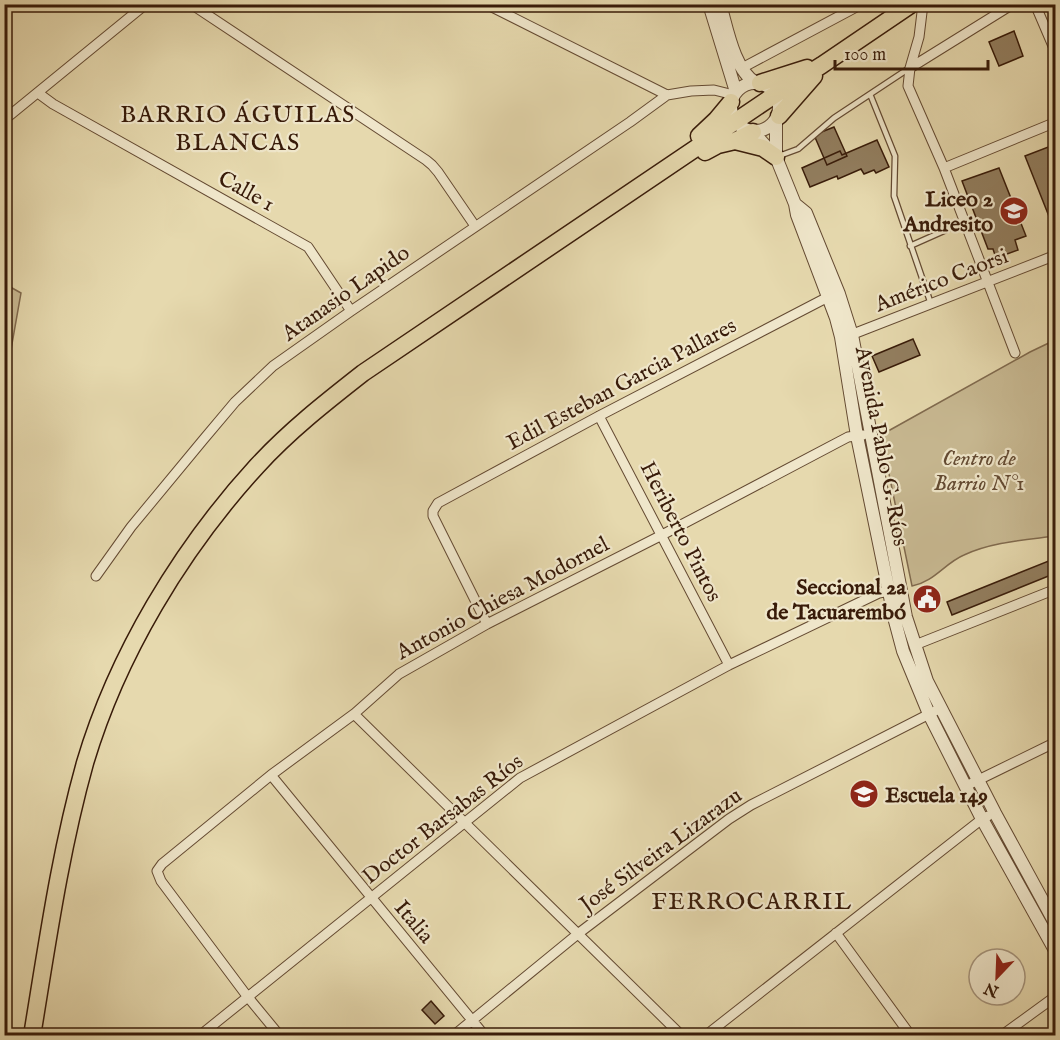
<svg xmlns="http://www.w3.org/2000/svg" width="1060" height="1040" font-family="'IM FELL English',serif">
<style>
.green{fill:#c8b992;stroke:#806a4e;stroke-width:1.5}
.building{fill:#927e5f;stroke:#381b09;stroke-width:1.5}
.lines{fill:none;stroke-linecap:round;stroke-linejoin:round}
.service-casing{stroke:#644a32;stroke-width:7}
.minor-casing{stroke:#644a32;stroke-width:11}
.tertiary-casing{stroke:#644a32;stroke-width:14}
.trunk-casing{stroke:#381b09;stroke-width:19}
.service{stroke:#efe6ca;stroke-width:4.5}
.minor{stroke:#efe6ca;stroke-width:9}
.tertiary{stroke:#efe6ca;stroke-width:12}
.trunk{stroke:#e6d9ae;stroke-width:16}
.labels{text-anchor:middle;stroke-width:4.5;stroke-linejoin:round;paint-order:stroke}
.street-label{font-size:22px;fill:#381b09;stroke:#efe6ca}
.poi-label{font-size:22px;font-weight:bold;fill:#381b09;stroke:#efe6ca;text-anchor:end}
.park-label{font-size:22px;font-style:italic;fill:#634a32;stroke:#efe6ca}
.neighbourhood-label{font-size:24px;letter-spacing:1.5px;fill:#381b09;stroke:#efe6ca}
</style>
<rect width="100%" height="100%" fill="#e6d9ae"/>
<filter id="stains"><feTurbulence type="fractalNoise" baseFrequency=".00333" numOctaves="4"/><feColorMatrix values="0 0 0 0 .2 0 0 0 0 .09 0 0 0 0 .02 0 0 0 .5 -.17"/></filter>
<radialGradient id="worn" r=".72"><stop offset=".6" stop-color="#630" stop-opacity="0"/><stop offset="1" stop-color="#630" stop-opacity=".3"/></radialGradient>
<path class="green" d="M5,284L21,293L9,361L5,365Z
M1055,340V536C1025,540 992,542 964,555C945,563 934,582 912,586L881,435L1030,352Z"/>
<path class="building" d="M1014,31L1023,56L999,66L989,42Z
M834,127L847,156L827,165L814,135Z
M877,140L889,167L876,173L874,170L864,174L861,169L838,179L837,176L810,187L802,168L840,151L842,155Z
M1056,144V234L1025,156Z
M999,168L1026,236L1015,240L1018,250L996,258L993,249H988L962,181Z
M913,339L920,355L879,372L872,356Z
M1056,558V573L952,615L947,602Z
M431,1001L444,1016L435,1024L422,1010Z"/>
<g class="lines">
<g class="service-casing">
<path id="service" d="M870,94L895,156L894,196L931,304
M779,156L798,149L834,118L908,69
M910,246L964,222"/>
</g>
<g class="minor-casing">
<path id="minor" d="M191,4L426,160L432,165L438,172L475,226
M486,4L667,95L691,91L714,90L734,95
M923,4L919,37L910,68L908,86L944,168L1015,353
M1035,4L1056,53
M742,68L862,4
M910,68L1013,4
M38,93L53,104L308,247L351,311
M4,120L146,4
M944,168L1056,122
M848,336L1056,255
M599,416L729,665
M96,576L131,527L203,440L235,402L273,366L351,311L630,122L667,95
M487,624L433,516V511L438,503L599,416L828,297
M915,645L1056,589
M354,714L682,1036
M271,775L485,1036
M966,786L1056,742
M836,933L911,1036
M203,1033L520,778L729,665L879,593L889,591
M280,1036L247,996L161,881L157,871L162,864L271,775L354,714L399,674L487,624L662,535L848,437L863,435
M453,1036L579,933L729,819L751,805L941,708
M705,1036L982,819L988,816
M1001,1036L1056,996"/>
</g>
<g class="tertiary-casing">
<path id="tertiary" d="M709,4L736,92
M720,4C727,28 734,70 756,83
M731 107a24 24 0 1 1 48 0a24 24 0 1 1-48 0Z
M776,122V157
M753,132L776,157L795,204L797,215L836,318L841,337L857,436L895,621L903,651L929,714L982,819L1056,952
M795,204L806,213L839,294L852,335L906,617L927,681L995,813L1056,925"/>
</g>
<g class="trunk-casing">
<path id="trunk" d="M760,83L807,68
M779,116L814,76
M699,136L716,120L731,102
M735,141L763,148L776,157
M705,152L718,145L735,141L753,132
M32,1036C47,945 60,852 85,763C117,655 181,549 257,466C289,431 326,402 363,373L776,94L822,65L912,4"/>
</g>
<use href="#service" class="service"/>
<use href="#minor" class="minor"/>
<use href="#tertiary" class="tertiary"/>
<use href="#trunk" class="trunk"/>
</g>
<defs>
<g id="school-disc" transform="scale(1.5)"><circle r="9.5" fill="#8f2418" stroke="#efe6ca"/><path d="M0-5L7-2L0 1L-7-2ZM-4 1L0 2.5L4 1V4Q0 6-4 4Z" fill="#fff"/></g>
<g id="civic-disc" transform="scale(1.5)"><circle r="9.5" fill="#8f2418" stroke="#efe6ca"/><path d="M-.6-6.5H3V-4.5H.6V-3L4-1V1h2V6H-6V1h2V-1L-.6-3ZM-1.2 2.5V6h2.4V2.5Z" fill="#fff"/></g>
</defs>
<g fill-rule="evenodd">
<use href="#school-disc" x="1014" y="211"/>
<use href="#civic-disc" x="927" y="599"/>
<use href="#school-disc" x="864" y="794"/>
</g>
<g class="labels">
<g class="street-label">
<text transform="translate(247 190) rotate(29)" y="8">Calle 1</text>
<text transform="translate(941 279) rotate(-21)" y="8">Américo Caorsi</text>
<text transform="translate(345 292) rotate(-35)" y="8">Atanasio Lapido</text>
<text transform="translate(621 383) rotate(-28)" y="8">Edil Esteban Garcia Pallares</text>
<text transform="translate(883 446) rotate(79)" y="8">Avenida Pablo G. Ríos</text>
<text transform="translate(682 531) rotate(63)" y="8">Heriberto Pintos</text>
<text transform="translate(502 597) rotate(-28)" y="8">Antonio Chiesa Modornel</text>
<text transform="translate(442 818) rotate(-38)" y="8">Doctor Barsabas Ríos</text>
<text transform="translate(660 849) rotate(-36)" y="8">José Silveira Lizarazu</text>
<text transform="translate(415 921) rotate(50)" y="8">Italia</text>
</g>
<g class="poi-label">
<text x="993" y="206">Liceo 2<tspan x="993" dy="25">Andresito</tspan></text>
<text x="906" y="594">Seccional 2a<tspan x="906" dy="25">de Tacuarembó</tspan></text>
<text x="885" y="802" text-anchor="start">Escuela 149</text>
</g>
<g class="park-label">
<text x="979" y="465">Centro de<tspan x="979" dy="25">Barrio N°1</tspan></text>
</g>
<g class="neighbourhood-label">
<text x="238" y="122">BARRIO ÁGUILAS<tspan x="238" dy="28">BLANCAS</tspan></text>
<text x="752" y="909">FERROCARRIL</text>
</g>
</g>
<rect width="1060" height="1040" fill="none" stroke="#e6d9ae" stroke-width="24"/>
<rect x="6" y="6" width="1048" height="1028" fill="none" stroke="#381b09" stroke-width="3"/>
<rect x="12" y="12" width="1036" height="1016" fill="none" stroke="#381b09" stroke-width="1.5"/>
<g transform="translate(997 977) rotate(203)"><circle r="28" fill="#efe6ca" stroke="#a6957d" stroke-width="1.5"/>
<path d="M0-4.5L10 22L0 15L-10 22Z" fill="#8f2418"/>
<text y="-9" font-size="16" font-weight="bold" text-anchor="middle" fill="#381b09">N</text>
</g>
<path d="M835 60v9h153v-9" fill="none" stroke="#381b09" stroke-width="3"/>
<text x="844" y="60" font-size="18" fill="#381b09" stroke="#efe6ca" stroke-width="4.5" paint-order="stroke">100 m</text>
<rect width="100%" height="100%" filter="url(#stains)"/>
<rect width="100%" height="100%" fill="url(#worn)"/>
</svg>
